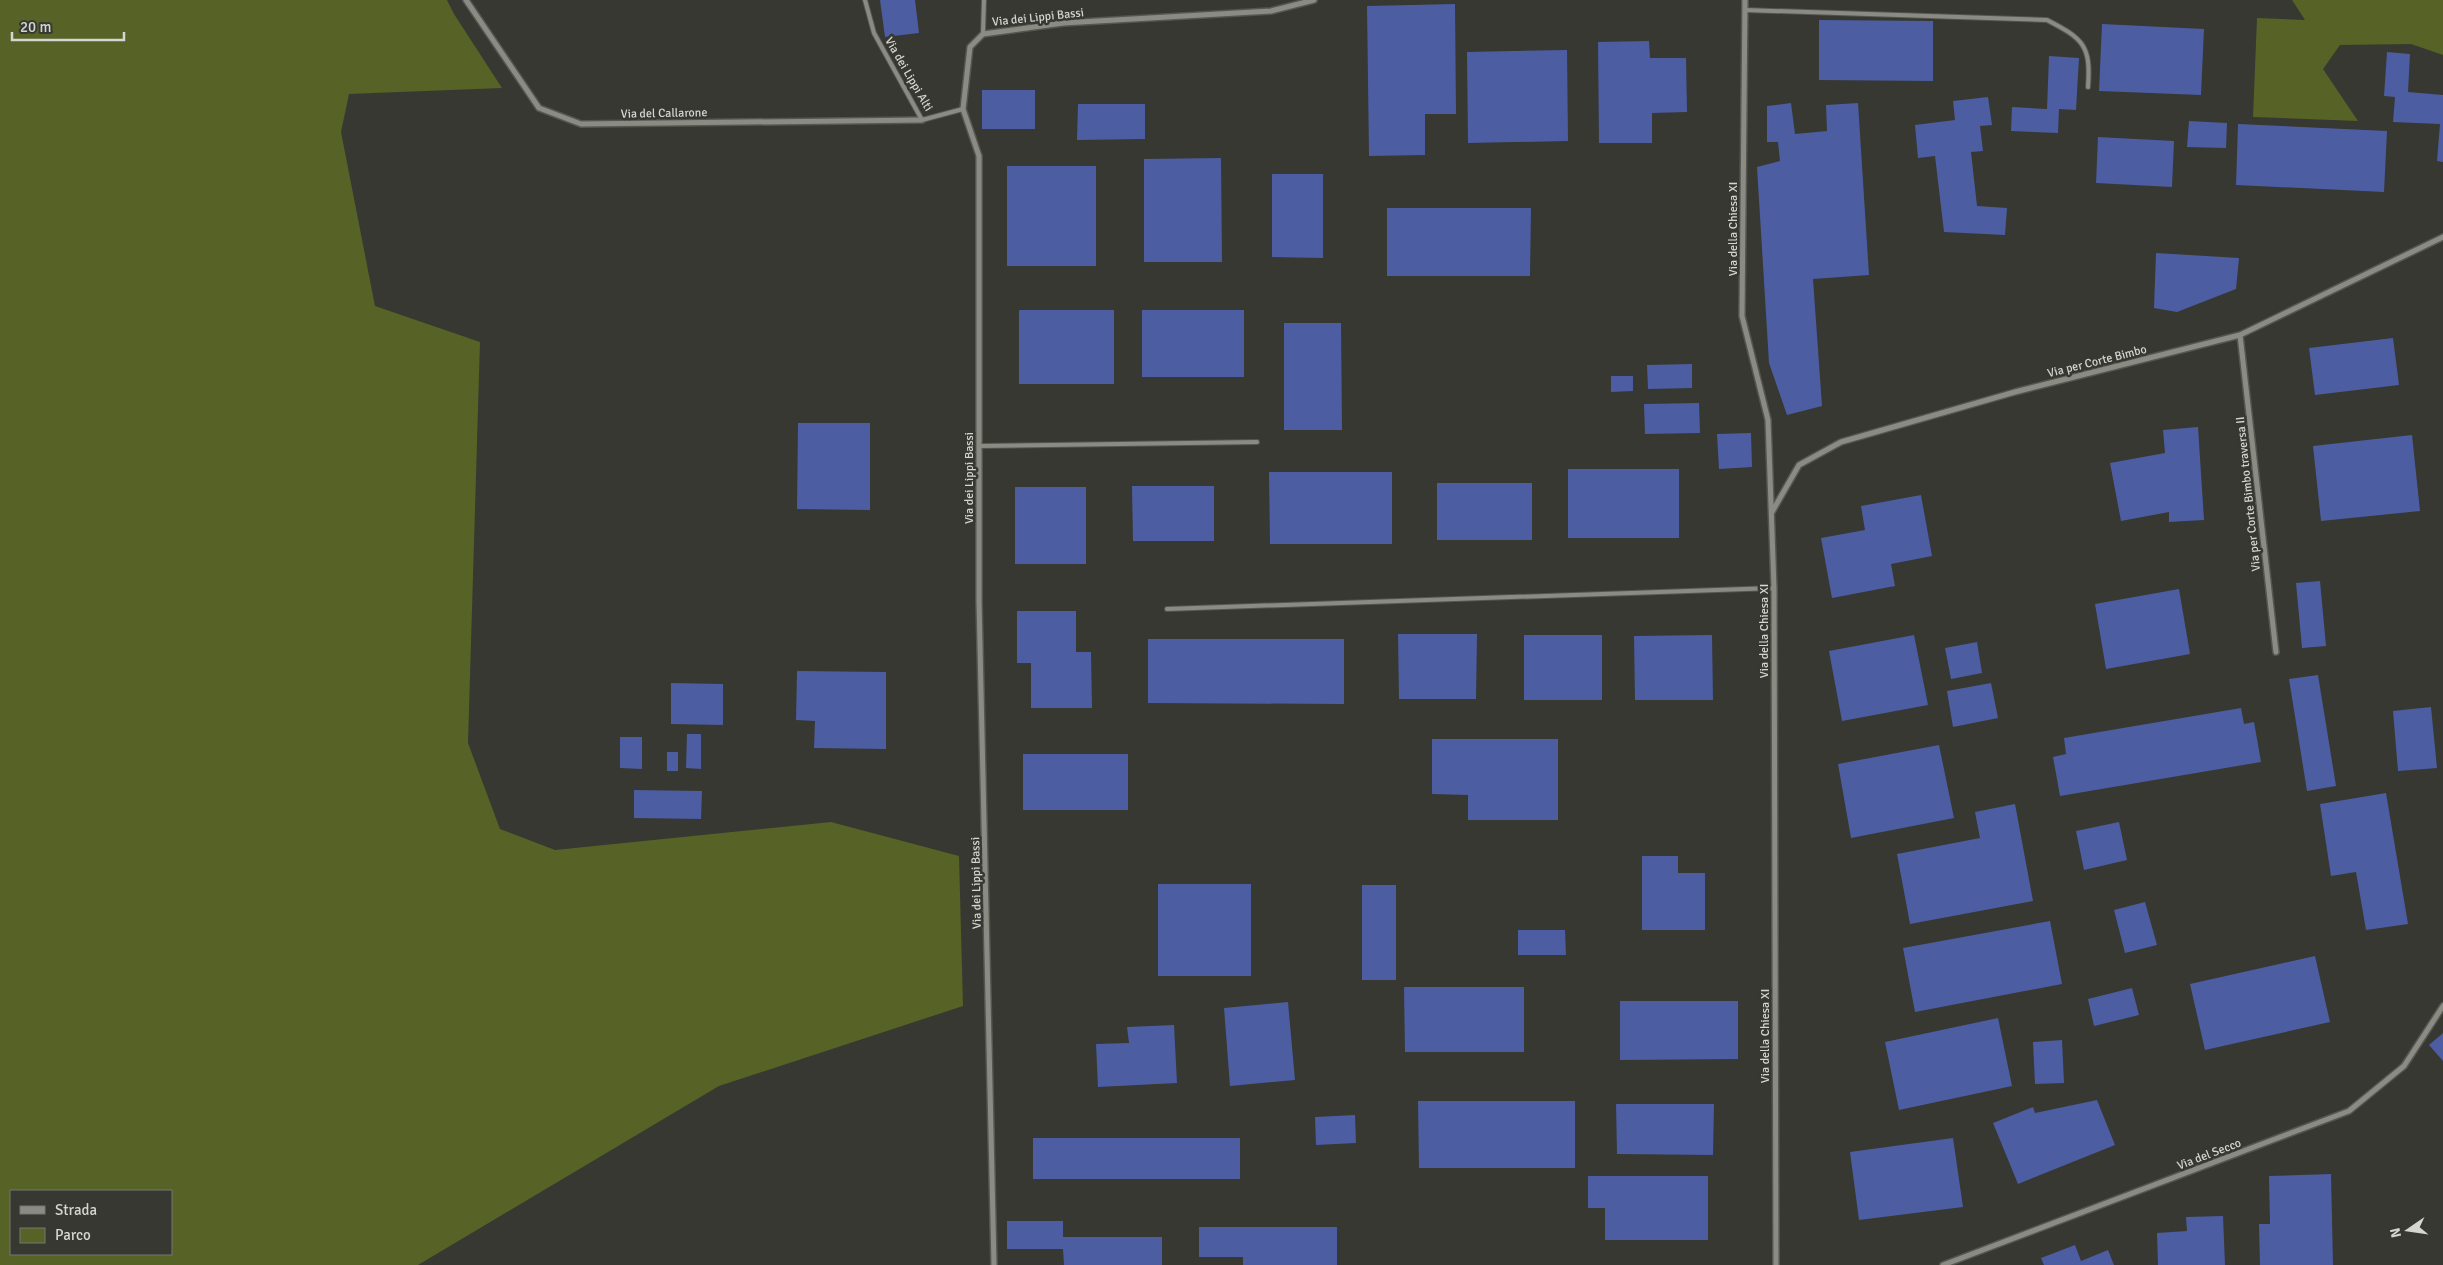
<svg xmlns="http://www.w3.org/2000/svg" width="2443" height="1265" font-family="Signika,sans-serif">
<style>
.green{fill:#566226;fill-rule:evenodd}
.building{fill:#4d5da1}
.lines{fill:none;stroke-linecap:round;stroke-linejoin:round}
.service-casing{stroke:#555650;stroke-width:6}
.minor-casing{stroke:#555650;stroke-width:8}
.service{stroke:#8a8c84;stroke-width:4}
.minor{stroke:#8a8c84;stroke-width:5}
.labels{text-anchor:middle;stroke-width:5;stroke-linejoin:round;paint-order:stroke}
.street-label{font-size:12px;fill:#d5d6d2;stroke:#363831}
</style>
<rect width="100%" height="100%" fill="#363831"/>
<path class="green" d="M0,0H447L454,14L502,88L349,94L341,132L375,306L480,342L468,743L500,829L555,850L831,822L959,856L963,1006L719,1086L418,1265H0ZM171,1191V1254H11V1191Z
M2292,0H2443V55L2411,44L2340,45L2323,69L2358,121L2253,117L2257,18L2305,20Z"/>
<path class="building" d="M880,0H915L919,33L885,37Z
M1455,4L1456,114H1425V155L1369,156L1367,6Z
M1819,20L1933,21V81L1819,80Z
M2102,24L2204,29L2201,95L2099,91Z
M1649,41L1650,58H1686L1687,112L1652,113V143H1599L1598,42Z
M1567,50L1568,141L1468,143L1467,52Z
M2387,52L2410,54L2408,92L2443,95V162L2437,161L2440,124L2393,122L2395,97L2384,96Z
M2049,56L2079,58L2076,110L2059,109L2058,133L2011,131L2012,107L2047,109Z
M982,90H1035V129H982Z
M1988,97L1992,125L1980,126L1983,151L1971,152L1977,206L2007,208L2005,235L1944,232L1935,156L1918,158L1915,125L1955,120L1953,101Z
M1791,103L1795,134L1827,131L1826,105L1858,103L1869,275L1813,279L1822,406L1787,415L1769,363L1757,167L1780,161L1778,142H1767V106Z
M1078,104H1145V139L1077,140Z
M2189,121L2227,123L2226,148L2187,147Z
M2238,124L2387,131L2384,192L2236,185Z
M2098,137L2174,141L2172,187L2096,183Z
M1221,158L1222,262H1144V159Z
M1007,166H1096V266H1007Z
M1272,174H1323V258L1272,257Z
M1387,208H1531L1530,276H1387Z
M2156,253L2239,258L2236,289L2177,312L2154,308Z
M1019,310H1114V384H1019Z
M1142,310H1244V377H1142Z
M1284,323H1341L1342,430H1284Z
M2393,338L2399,385L2315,395L2309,348Z
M1692,364V388L1648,389L1647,365Z
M1611,376H1633V391L1611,392Z
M1699,403L1700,433L1645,434L1644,404Z
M798,423H870V510L797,509Z
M2198,427L2204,520L2169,522V512L2121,521L2110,463L2165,453L2163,430Z
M1751,433L1752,467L1719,469L1717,434Z
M2412,435L2420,511L2321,521L2313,446Z
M1568,469H1679V538H1568Z
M1269,472H1392V544H1270Z
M1437,483H1532V540H1437Z
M1132,486H1214V541H1133Z
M1015,487H1086V564H1015Z
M1921,495L1932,556L1891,564L1895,586L1832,598L1821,538L1865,530L1861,506Z
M2320,581L2326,646L2302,648L2296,583Z
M2179,589L2190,654L2106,669L2095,604Z
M1017,611H1076V652H1091L1092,708H1031V663H1017Z
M1398,634H1477L1476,699H1399Z
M1524,635H1602V700H1524Z
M1712,635L1713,700H1635L1634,636Z
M1914,635L1928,705L1842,721L1829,651Z
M1148,639H1344V704L1148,703Z
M1977,642L1982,673L1951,679L1945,648Z
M797,671L886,672V749L814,748L815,721L796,720Z
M2318,675L2336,786L2307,791L2289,679Z
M671,683L723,684V725L671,724Z
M1991,683L1998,718L1953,727L1947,691Z
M2431,707L2437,768L2398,771L2393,711Z
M2241,708L2244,724L2254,722L2261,762L2060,796L2053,757L2066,754L2064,738Z
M687,734H701V769L686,768Z
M620,737H642V769L620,768Z
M1432,739H1558V820H1468V795L1432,794Z
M1939,745L1954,818L1851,838L1838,764Z
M667,752H678V771H667Z
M1023,754H1128V810H1023Z
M634,790L702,791L701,819L634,818Z
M2386,793L2408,924L2366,930L2356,872L2331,876L2320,804Z
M2015,804L2033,901L1910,924L1897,854L1980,838L1975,812Z
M2119,822L2127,860L2084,870L2076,831Z
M1642,856H1678V873H1705V930H1642Z
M1158,884H1251V976H1158Z
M1362,885H1396V980H1362Z
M2145,902L2157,945L2125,953L2114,910Z
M2050,921L2062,984L1915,1012L1903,948Z
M1518,930H1565L1566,955H1518Z
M2315,956L2330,1022L2205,1050L2190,984Z
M1404,987H1524V1052H1405Z
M2132,988L2139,1015L2094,1026L2088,999Z
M1620,1001H1738V1059L1620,1060Z
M1288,1002L1295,1080L1230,1086L1224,1008Z
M1998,1018L2012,1086L1899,1110L1885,1042Z
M1174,1025L1177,1083L1098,1087L1096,1044L1129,1043L1127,1027Z
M2443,1033V1061L2429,1045Z
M2062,1040L2064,1083L2035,1084L2033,1042Z
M2097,1100L2115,1145L2018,1184L1993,1123L2033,1107L2035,1113Z
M1418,1101H1575V1168H1419Z
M1616,1104H1714L1713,1155L1617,1154Z
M1355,1115L1356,1143L1316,1145L1315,1117Z
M1033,1138H1240V1179H1033Z
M1953,1138L1963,1207L1859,1220L1850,1152Z
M2331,1174L2333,1265H2260L2259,1224H2270L2269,1176Z
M1588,1176H1708V1240H1605V1208H1588Z
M2223,1216L2225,1265H2158L2157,1233L2187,1231L2186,1217Z
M1007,1221H1063V1237H1162V1265H1064L1063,1249H1007Z
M1199,1227H1337V1265H1243V1257H1199Z
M2075,1245L2081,1261L2108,1250L2114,1265H2044L2041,1258Z"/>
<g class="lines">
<g class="service-casing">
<path id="service" d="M865,0L874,33L922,120L963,109
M1745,10L2047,20C2084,39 2091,46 2088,87
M983,34L984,0
M979,446L1257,442
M1167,609L1774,588"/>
</g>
<g class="minor-casing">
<path id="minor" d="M466,0L539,108L581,124L922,120
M1745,0L1742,316L1768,420L1774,588L1776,1265
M2240,335L2276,652
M1772,512L1799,465L1841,442L2015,392L2240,335L2443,237
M994,1265L979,601V156L963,109L970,47L983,34L1063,23L1271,11L1314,0
M1943,1265L2349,1111L2404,1066L2443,1006"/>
</g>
<use href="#service" class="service"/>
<use href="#minor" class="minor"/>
</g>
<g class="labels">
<g class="street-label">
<text transform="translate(1038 17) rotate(-6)" y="4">Via dei Lippi Bassi</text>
<text transform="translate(909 74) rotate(60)" y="4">Via dei Lippi Alti</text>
<text transform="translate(664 113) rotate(-1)" y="4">Via del Callarone</text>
<text transform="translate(1733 229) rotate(-90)" y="4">Via della Chiesa XI</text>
<text transform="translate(2097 361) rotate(-14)" y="4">Via per Corte Bimbo</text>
<text transform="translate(969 478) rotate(-90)" y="4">Via dei Lippi Bassi</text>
<text transform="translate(2248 494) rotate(-96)" y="4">Via per Corte Bimbo traversa II</text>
<text transform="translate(1764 631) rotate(-90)" y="4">Via della Chiesa XI</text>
<text transform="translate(976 883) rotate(-91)" y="4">Via dei Lippi Bassi</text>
<text transform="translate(1765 1036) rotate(-90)" y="4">Via della Chiesa XI</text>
<text transform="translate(2209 1154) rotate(-21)" y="4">Via del Secco</text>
</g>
</g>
<rect x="10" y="1190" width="162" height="65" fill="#363831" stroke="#767771"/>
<rect x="20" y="1206" width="25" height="8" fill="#8a8c84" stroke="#767771"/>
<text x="55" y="1215" font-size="15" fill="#d5d6d2">Strada</text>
<rect x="20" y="1228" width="25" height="15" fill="#566226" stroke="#767771"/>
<text x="55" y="1240" font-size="15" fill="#d5d6d2">Parco</text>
<g transform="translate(2408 1230) rotate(257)" stroke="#363831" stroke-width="4" paint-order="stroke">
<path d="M0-4L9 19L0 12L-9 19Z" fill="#d5d6d2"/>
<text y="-8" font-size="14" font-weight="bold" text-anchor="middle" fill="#d5d6d2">N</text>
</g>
<path d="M12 32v8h112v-8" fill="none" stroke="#d5d6d2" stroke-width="2.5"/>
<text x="20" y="32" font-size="15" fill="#d5d6d2" stroke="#363831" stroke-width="4" paint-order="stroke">20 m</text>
</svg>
